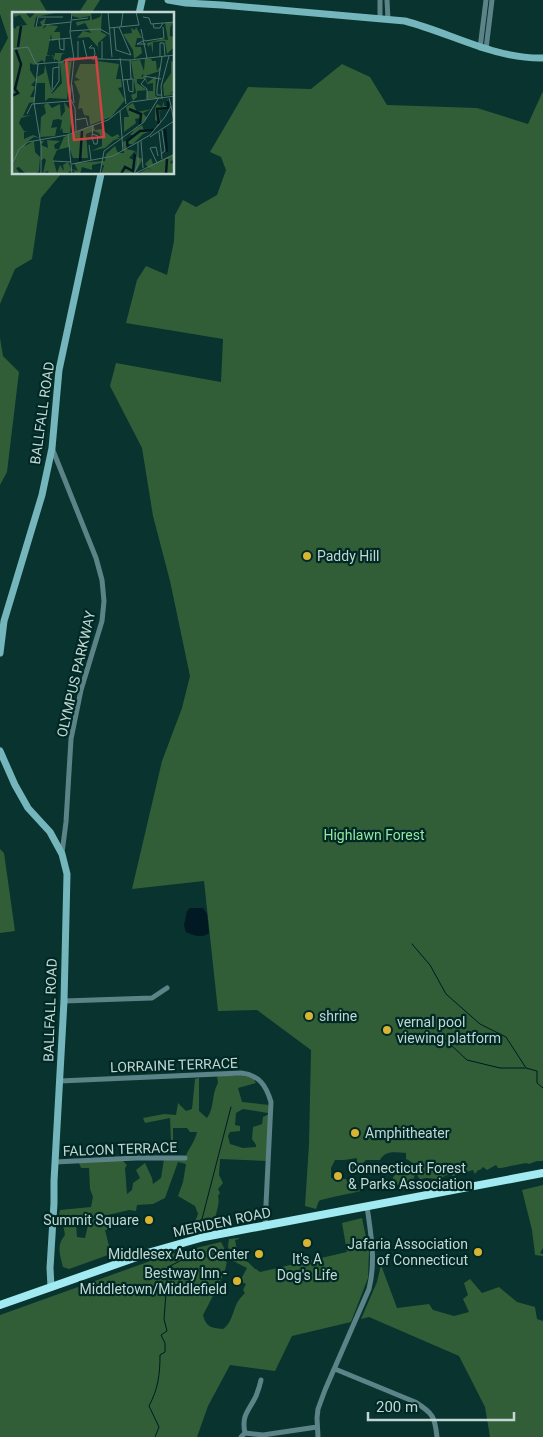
<svg xmlns="http://www.w3.org/2000/svg" width="543" height="1437" font-family="Roboto,sans-serif">
<style>
.green{fill:#315e37}
.water{fill:#001922}
.lines{fill:none;stroke-linecap:round;stroke-linejoin:round}
.stream{stroke:#001922;stroke-width:1}
.minor{stroke:#5c8488;stroke-width:5}
.secondary{stroke:#74b6bc;stroke-width:7}
.trunk{stroke:#a2eaf2;stroke-width:8}
.poi-dot{fill:#d9b334;stroke:#002925;stroke-width:2}
.labels{text-anchor:middle;stroke-width:4.5;stroke-linejoin:round;paint-order:stroke}
.street-label{font-size:14px;fill:#c2d7d3;stroke:#002925}
.poi-label{font-size:14px;fill:#c2d7d3;stroke:#002925;text-anchor:start}
.park-label{font-size:14px;fill:#95e89f;stroke:#002925}
.inset-river{fill:none;stroke:#001922;stroke-width:2.5}
.inset-road{fill:none;stroke:#527571;stroke-width:1}
.view{fill:#d34242;fill-opacity:0.15;stroke:#d34242;stroke-width:2.5}
.inset-edge{fill:none;stroke:#c2d7d3;stroke-width:2.5}
</style>
<rect width="100%" height="100%" fill="#08332f"/>
<path class="green" d="M0,0H40L47,12L53,14H14V174H61L41,198L32,259L15,269L0,304V53L8,38L0,14Z
M87,0H100L91,14H78Z
M342,64L370,77L387,105L477,108L528,124L543,91V1161H537L529,1164L526,1163L501,1168H498L496,1165L487,1170L483,1167L480,1170H478L475,1174L473,1170L453,1176L449,1174L437,1180C433,1178 424,1177 420,1180L417,1175H415L412,1182L410,1183L406,1182L402,1185H398L393,1181V1177L396,1174L413,1173C416,1166 413,1162 406,1159V1153C396,1152 385,1150 380,1160H366L354,1172L348,1171L347,1166L357,1162V1158L344,1160H335L331,1168V1178L346,1179L348,1183V1187L360,1188V1191C354,1193 321,1199 319,1201C318,1203 317,1206 316,1209L305,1206L309,1144L311,1050L257,1010L218,1011L204,881L132,889L162,761L182,708L190,676L170,581L153,516L142,448L110,386L116,363L221,382L223,339L126,323L137,280L146,266L167,275L174,241L175,215L183,200L196,207L217,195L226,170L221,157L210,152L248,87L311,89Z
M0,338L3,356L19,372L7,472L0,485Z
M0,849L4,853L15,931L0,933Z
M217,1076H243L253,1078L256,1083L238,1088L242,1102L269,1105L268,1113L243,1109L236,1113L235,1125L240,1126V1131L230,1132L228,1136L230,1144L243,1148L256,1147V1145L252,1139L253,1127L262,1124L263,1117L269,1114L267,1161L220,1159L219,1175L223,1183L218,1189L220,1193L218,1196C221,1206 213,1215 216,1225L196,1229L194,1224L198,1214L195,1206L178,1196L183,1182L186,1164L178,1162L165,1198L153,1204L137,1205L136,1211L129,1210L108,1215L107,1230H105L111,1254L69,1269L63,1267C60,1255 56,1245 65,1235L63,1224H76L77,1237L85,1238L89,1221L60,1220L59,1215L60,1210L91,1207L93,1197L90,1189L89,1168H81L79,1163L122,1160L127,1165L125,1168L127,1194L132,1190L133,1183L140,1178L136,1170L145,1163L152,1178L153,1184L161,1178L164,1159L185,1158C188,1149 195,1142 197,1132H190L187,1128H173V1140H171L170,1118L145,1123L143,1118L164,1114L176,1115L178,1103L186,1111L192,1109L195,1079L199,1078V1111L207,1118C215,1107 211,1095 218,1083Z
M543,1185V1248L540,1253L543,1254V1256L535,1255L532,1230L522,1190Z
M362,1218L369,1252L368,1278L351,1322L292,1336L275,1371L230,1365L208,1406L197,1437H0V1315L167,1255L221,1242C232,1261 225,1272 216,1289H211L210,1294H214L203,1315C206,1327 211,1328 223,1329C232,1323 232,1313 237,1303C239,1299 242,1296 245,1293L243,1290L246,1284L240,1281L247,1268L231,1260L228,1246L229,1239L239,1238V1239L235,1240L238,1255L249,1263L255,1269H256L260,1272L347,1252L342,1223Z
M381,1265L397,1308L429,1304L433,1310L454,1316L469,1312L463,1299L468,1295L464,1283L470,1279L482,1293L499,1287L517,1302L535,1307L537,1319L543,1321V1437H490L485,1407L459,1356L369,1317L361,1319L377,1282Z"/>
<path class="water" d="M190,908H203L207,914L209,933C201,939 193,935 186,932L184,925L187,911Z"/>
<g class="lines">
<path class="stream" d="M412,944L430,965L446,994L480,1024L506,1037L526,1068L537,1071V1083L543,1088
M443,1039L451,1045L467,1060L500,1068H525
M201,1223L231,1107
M155,1437L159,1427L149,1406C158,1389 160,1375 160,1355L165,1352V1343L161,1335L167,1331L164,1319L168,1267L196,1253"/>
<path class="minor" d="M380,0V18
M387,0L388,19
M480,48L486,0
M486,49L492,0
M52,448L96,558L102,580L104,601L102,621L81,690L71,739L66,822L62,853
M64,1001L152,998L167,988
M60,1081L241,1073C259,1075 266,1085 271,1102L265,1225
M55,1162L136,1158H185
M335,1369L415,1402C433,1413 435,1417 437,1437
M245,1433L263,1435L317,1427
M241,1437L245,1433C241,1415 249,1411 256,1396C258,1391 260,1385 261,1380
M318,1437L317,1418L318,1409L325,1390L369,1289C376,1260 371,1236 367,1206"/>
<path class="secondary" d="M168,0L186,3L222,5L405,21C451,33 494,59 543,58
M139,14L142,0
M0,653L4,621L42,495L52,448L59,370L101,174
M0,751L15,785L28,808L50,832L62,854L67,874L64,1001L54,1181V1203L50,1268L51,1287"/>
<path class="trunk" d="M0,1305L151,1252L204,1237L543,1173"/>
</g>
<g class="poi-dot">
<circle cx="307" cy="556" r="5"/>
<circle cx="309" cy="1016" r="5"/>
<circle cx="387" cy="1030" r="5"/>
<circle cx="355" cy="1133" r="5"/>
<circle cx="338" cy="1176" r="5"/>
<circle cx="149" cy="1220" r="5"/>
<circle cx="307" cy="1243" r="5"/>
<circle cx="478" cy="1252" r="5"/>
<circle cx="259" cy="1254" r="5"/>
<circle cx="237" cy="1281" r="5"/>
</g>
<g class="labels">
<g class="street-label">
<text transform="translate(42 413) rotate(-82)" y="5">BALLFALL ROAD</text>
<text transform="translate(76 674) rotate(-77)" y="5">OLYMPUS PARKWAY</text>
<text transform="translate(50 1010) rotate(-88)" y="5">BALLFALL ROAD</text>
<text transform="translate(174 1065) rotate(-2)" y="5">LORRAINE TERRACE</text>
<text transform="translate(120 1149) rotate(-2)" y="5">FALCON TERRACE</text>
<text transform="translate(222 1222) rotate(-12)" y="5">MERIDEN ROAD</text>
</g>
<g class="poi-label">
<text x="317" y="561">Paddy Hill</text>
<text x="319" y="1021">shrine</text>
<text x="397" y="1027">vernal pool<tspan x="397" dy="16">viewing platform</tspan></text>
<text x="365" y="1138">Amphitheater</text>
<text x="348" y="1173">Connecticut Forest<tspan x="348" dy="16">&amp; Parks Association</tspan></text>
<text x="139" y="1225" text-anchor="end">Summit Square</text>
<text x="468" y="1249" text-anchor="end">Jafaria Association<tspan x="468" dy="16">of Connecticut</tspan></text>
<text x="249" y="1259" text-anchor="end">Middlesex Auto Center</text>
<text x="307" y="1264" text-anchor="middle">It's A<tspan x="307" dy="16">Dog's Life</tspan></text>
<text x="227" y="1278" text-anchor="end">Bestway Inn -<tspan x="227" dy="16">Middletown/Middlefield</tspan></text>
</g>
<g class="park-label">
<text x="374" y="840">Highlawn Forest</text>
</g>
</g>
<g transform="translate(12 12)">
<rect width="162" height="162" fill="#08332f"/>
<path d="M0,0H13L18,6L24,0H48L24,5L22,15L30,14L28,10L34,6L31,17L35,13L46,14L42,20H48V27L40,29L39,22L35,43H41L42,46L43,41H54L50,42L48,50L43,47V50L40,43L34,44L33,51L30,48L22,53L18,51V58L24,68L19,73L23,75L18,85H22V90L17,91L11,104L20,103L9,106L7,111L12,119H16L12,120V127L21,123L28,126L22,125L15,130L0,153V14L3,17L5,14L15,13L8,3L3,5ZM61,0H79L80,8L88,5L90,0L89,20L95,23L86,31L87,45L86,35L77,25L65,26L71,19L79,21L73,11L65,14L64,10L78,8V4L68,6L60,4ZM161,10L158,16V24L162,25L161,36L155,42L153,29L141,30V42L139,32L136,35L135,31L150,27L156,28L153,11ZM124,15L130,26H125L123,35H129L130,41L122,47L121,38L111,22L120,21L119,16L123,18ZM137,40L140,49H144L145,59L149,53L148,59L133,64L131,62L129,65H134L135,71L144,64L143,83L145,85H149V86L135,87V79H141V71L135,72L133,67H125V71L135,78L125,79V85L121,89L119,83L124,81L119,49L128,48L132,59L133,46L139,47ZM60,47L55,87L37,86L33,89V71H24L25,65L32,61L33,52L40,82L50,71L48,50L52,49L53,52V48L58,50ZM85,49L107,52L104,67H109L110,75L106,76L113,88L99,105L78,113L77,104L72,103L70,96L66,97L68,84L62,69L68,68L63,65L68,52H84ZM159,49L163,51L162,78L157,83L160,81H162L160,83L152,84L151,73L159,61ZM155,86L157,96L147,99L149,111L142,118L131,122L121,132H114L117,135L115,137L123,139L117,146L122,148L124,138L125,145L131,147L123,161L89,162L92,154L89,151L80,153V158L70,155L68,162H61L63,159L60,158L54,162H37L36,159L31,161L34,148L32,146L29,149V129H32L29,133L36,136L35,128L48,129L42,133L43,137H47L52,125L81,113L83,118L89,117L100,125L106,122L108,125L104,126H109L102,128L93,136L79,139L90,134V127L87,121L82,119L74,122L76,146H61L57,135L45,138L41,147L45,161L48,153L52,159L51,153L56,150L59,157L66,159L62,151L93,149L94,142L103,134L106,141H112L111,130L124,123H118L123,117L130,113L132,118L143,117L147,110L143,108V96L145,92L150,95L152,89V94H155ZM52,90L60,100L58,121H51L50,116L48,119L50,108L46,107L41,108L39,116L45,115L43,124L28,125L29,105L34,101L32,93L36,91L40,96L48,92L49,105L53,99ZM121,91L125,100L140,97L131,101L135,106L129,112L127,106L123,107L124,111L112,120V105H117L114,95ZM22,129L23,140L28,145L27,159L24,162H14L7,155L4,156L8,162H0V155L9,136ZM162,142V150L160,148L158,151L162,152V162H126L136,156L140,159L133,152L139,146L141,152Z" fill="#315e37"/>
<path class="inset-river" d="M6,35L9,14M0,84L6,81L3,77L9,52L4,38M117,97L129,102L128,112M147,112L145,97L156,96V89M153,117L155,140M116,137L115,129L128,119L142,118M68,149L70,119M109,162L113,155L121,159L123,142M154,162L155,147"/>
<path class="inset-road" d="M60,0L58,20L62,47L58,86L63,96L64,119M96,0L100,45M131,5L137,6L139,12L163,10M60,8L76,6M141,12L142,16H148L151,11M31,13L59,10M24,15L26,5H51M102,15L104,38L119,43M107,15L119,43M109,15L111,0M97,16L127,13L124,0M129,17L135,46M58,19L88,17L97,22M47,27L48,37L52,38V27M37,28L59,26M71,28L75,46M133,28L125,32H134M90,29V47M133,29L152,26L151,15M80,33L77,36H82L83,42L81,48M0,37L16,35L24,52L49,50L57,46L118,48L163,43M148,45V31H152L153,44M108,46L114,92M66,47V29M118,48L119,67M26,52L22,91L29,133V162M131,64L149,67M133,67L129,72L135,77V87M110,68L120,67H121V80L117,79L115,67M60,73L62,91M41,78L47,69V50M40,80L41,56L47,55M150,83H145V77L150,45M150,87L149,74L157,44M159,94L162,110M108,99L111,139M15,102L20,92L58,89M63,108L74,106L76,114M147,120L150,147M80,122L86,124L85,132H82L80,125L81,113M56,123L60,162M138,125L162,109M129,129L131,156M77,133L79,148M149,142L153,139L150,118M41,149L59,150M145,151L138,136L144,135L146,144M60,152L101,144L126,130M0,153L7,137L16,130L55,123L96,108L119,90L163,84M124,161L163,142M88,162L92,139L132,110L146,87M122,162L126,152V130L138,123L153,105L159,94L157,86"/>
<path class="view" d="M84,45L92,125L62,128L54,48Z"/>
<rect width="162" height="162" class="inset-edge"/>
</g>
<path d="M368 1412v8h146v-8" fill="none" stroke="#c2d7d3" stroke-width="2.5"/>
<text x="376" y="1412" font-size="15" fill="#c2d7d3" stroke="#002925" stroke-width="4" paint-order="stroke">200 m</text>
</svg>
